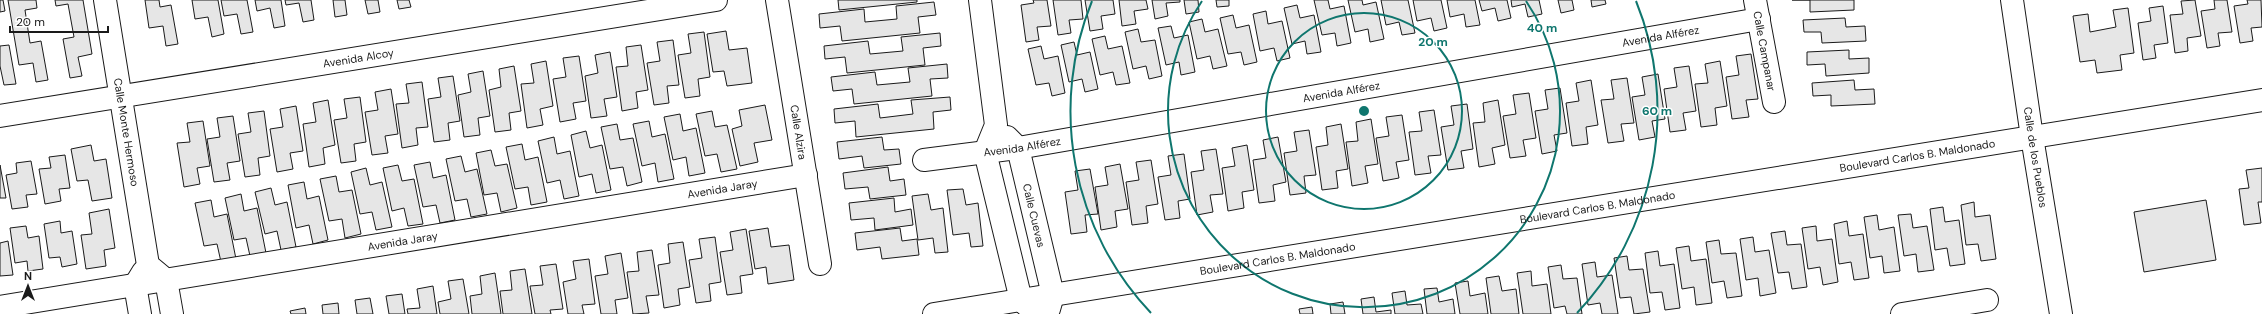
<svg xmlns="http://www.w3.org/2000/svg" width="2262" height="314" font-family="'DM Sans',sans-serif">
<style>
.building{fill:#e6e6e6;stroke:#1a1a1a}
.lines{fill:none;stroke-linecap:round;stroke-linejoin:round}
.minor-casing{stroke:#1a1a1a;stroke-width:24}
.minor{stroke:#fff;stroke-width:22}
.ring{fill:none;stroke:#0f766e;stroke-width:2}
.labels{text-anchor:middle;stroke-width:3;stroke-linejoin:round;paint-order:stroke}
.street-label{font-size:11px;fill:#1a1a1a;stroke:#fff}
.centre{fill:#0f766e;stroke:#fff;stroke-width:2}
.ring-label{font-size:12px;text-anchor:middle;font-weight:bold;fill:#0f766e;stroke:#fff;stroke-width:3;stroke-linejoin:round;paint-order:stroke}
</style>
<rect width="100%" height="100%" fill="#fff"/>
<path class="building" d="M0,0H3L5,11L0,12Z
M8,0H36L37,8L25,10L30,43L41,41L48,80L36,82L33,63L19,65Z
M55,0H83L92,54L78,57L82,76L70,78L63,39L74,37L68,4L56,6Z
M145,0H159L160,7L171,5L178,44L166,46L163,26L149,28Z
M192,0H218L224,34L212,37L208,17L195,19Z
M221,0H247L253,32L241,34L237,14L224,16Z
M255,0H281L285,26L274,28L270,8L257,11Z
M285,0H311L314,20L303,22L299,3L286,5Z
M333,0H345L347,15L335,17Z
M365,0H378L380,12L368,14Z
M397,0H409L411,7L399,9Z
M838,0H917V2L839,10Z
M1033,0H1047L1051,26L1037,27L1039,40L1026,42L1021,5L1034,3Z
M1053,0H1081L1083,19L1069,20L1071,33L1058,35Z
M1085,0H1113L1115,14L1101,16L1103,29L1090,31Z
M1119,0H1146L1148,9L1134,11L1136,24L1122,26Z
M1152,0H1180V2L1166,3L1168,16L1155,19Z
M1184,0H1198L1199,12L1186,14Z
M1216,0H1229V6L1217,7Z
M1314,0H1328L1330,9L1344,6L1351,43L1337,46L1335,33L1322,35Z
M1348,0H1362L1363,5L1376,2L1384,39L1370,42L1368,29L1355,32Z
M1381,0H1408L1415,33L1402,35L1399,22L1386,25Z
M1413,0H1441L1447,28L1434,31L1431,18L1417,21Z
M1447,0H1475L1480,25L1466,27L1464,14L1450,17Z
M1479,0H1507L1511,18L1498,21L1495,8L1482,11Z
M1511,0H1539L1542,14L1528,17L1525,4L1512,7Z
M1558,0H1572L1574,10L1561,13Z
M1591,0H1605L1606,4L1592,7Z
M1792,0H1854V10L1810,12V0Z
M2195,0L2201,36L2187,38L2188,51L2175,53L2170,15L2183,14L2181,1Z
M2214,0H2227L2232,32L2218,33L2220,46L2207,48L2201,11L2215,9Z
M2247,0H2261L2262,27L2251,28L2253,41L2240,43L2234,6L2248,4Z
M934,2L936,15L918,17L920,33L842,41L840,26L820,28L819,14L864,9L865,22L897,19L896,6Z
M1297,5L1300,18L1314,15L1321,52L1307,54L1305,41L1292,44L1284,8Z
M2163,6L2168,43L2154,45L2156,58L2143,60L2138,23L2151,21L2149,8Z
M2128,8L2134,53L2120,55L2122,70L2097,73L2095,60L2080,62L2073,16L2088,14L2090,32L2116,27L2113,10Z
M1266,11L1268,24L1282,21L1290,58L1277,61L1274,48L1260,51L1253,14Z
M1233,15L1236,28L1249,25L1257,62L1244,65L1241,52L1228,54L1220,18Z
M1845,18L1846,27L1865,26L1866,41L1822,43L1821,32H1804L1803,20Z
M1202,19L1205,32L1218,29L1227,66L1213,69L1210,56L1197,59L1189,22Z
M1171,26L1174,38L1188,35L1195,72L1181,75L1179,62L1166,65L1158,28Z
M1138,29L1141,42L1155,40L1162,76L1149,79L1146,66L1133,69L1125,32Z
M726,31L729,50L747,48L752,83L727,86L724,71L713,72L707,34Z
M704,32L710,77L698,79L700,96L685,98L678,55L691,53L688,34Z
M940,33L941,46L923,48L925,65L847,73L845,57L825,59L824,46L868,41L870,54L903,51L901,37Z
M1105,36L1108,49L1122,46L1130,83L1116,85L1113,72L1100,75L1092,39Z
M673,40L679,85L667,86L669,103L654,105L647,63L660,61L657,42Z
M1074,42L1077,55L1090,52L1098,89L1085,92L1082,79L1069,82L1061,45Z
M9,45L16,84L4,85L0,66V46Z
M641,45L648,90L636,92L638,108L622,111L616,67L628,66L626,47Z
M1041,46L1044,59L1058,56L1065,93L1052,96L1049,83L1036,85L1028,49Z
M1849,50V59L1869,58V73L1826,76L1825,64L1807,65V52Z
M610,52L617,97L604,99L607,116L591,118L585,76L598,73L595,55Z
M1751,54L1758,99L1746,100L1749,117L1732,119L1726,77L1739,75L1736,56Z
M579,56L586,101L573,103L576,119L560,122L553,79L566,77L563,58Z
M546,61L553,106L540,109L543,125L527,128L521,84L534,83L531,64Z
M1720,61L1727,106L1715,108L1717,125L1701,127L1695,84L1708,83L1705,64Z
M947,64L948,78L930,79L932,96L854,104L852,89L833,91L831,77L875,72L877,85L910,82L908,68Z
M514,66L521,111L509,113L511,130L495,132L489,90L501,87L499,69Z
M1689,66L1696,111L1683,113L1686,130L1670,132L1664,89L1677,87L1674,68Z
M483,71L490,116L478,118L480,135L464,137L458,95L471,92L468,74Z
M1658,74L1665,119L1652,121L1655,137L1639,140L1632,97L1645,95L1642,77Z
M453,76L460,121L448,123L450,140L434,142L428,99L441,97L438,78Z
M1627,78L1634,123L1621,124L1624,141L1608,143L1601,100L1614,99L1611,80Z
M1591,80L1598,125L1586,127L1588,144L1572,146L1566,103L1579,101L1576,83Z
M1854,80L1855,90L1874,89L1875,104L1831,106V95L1813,96L1812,83Z
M422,82L428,127L416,128L418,145L402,148L396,104L409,103L406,84Z
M1560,88L1567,133L1554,135L1557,151L1542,154L1535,111L1548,109L1545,90Z
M391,89L398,134L385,136L388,153L372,155L365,112L378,110L375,92Z
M1529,93L1536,138L1523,140L1526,156L1510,158L1503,116L1516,114L1513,95Z
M360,97L366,142L354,144L356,161L341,163L334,120L347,118L344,99Z
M950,97L951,110L933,112L934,129L856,137L855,121L835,123L834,109L878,104L880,118L913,114L911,100Z
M328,100L335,145L323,148L325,164L309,167L303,124L316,122L313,103Z
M1498,100L1505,145L1492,148L1495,164L1479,167L1473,123L1485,122L1483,103Z
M1467,104L1473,149L1461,151L1464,168L1448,170L1441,127L1454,125L1451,106Z
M765,105L772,140L754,143L758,162L740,166L732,129L742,126L739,110Z
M296,106L303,151L290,153L293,169L277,172L270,129L283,127L280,109Z
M1434,110L1441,155L1428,156L1431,173L1415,175L1409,132L1422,131L1419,112Z
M264,111L270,156L258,158L260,175L245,177L238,134L251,132L248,113Z
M712,111L715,127L727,125L737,169L721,172L717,154L705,156L696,114Z
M680,114L683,131L696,128L705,173L689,176L686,157L673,160L664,117Z
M1402,115L1409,160L1396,162L1399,178L1383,181L1376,138L1389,136L1386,117Z
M233,116L240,161L227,163L230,180L214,182L207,139L220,137L217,118Z
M1371,119L1378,164L1365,166L1368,183L1352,186L1346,142L1358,141L1356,122Z
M203,121L210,166L197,168L200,184L184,187L177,143L190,142L187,123Z
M649,121L652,137L665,134L674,179L658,182L655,163L642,166L633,124Z
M617,124L620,140L633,138L642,182L627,186L623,167L610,169L601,127Z
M1341,124L1348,169L1336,171L1338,188L1322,190L1316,147L1328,145L1326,127Z
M1309,130L1316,175L1304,176L1306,193L1290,195L1284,153L1297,151L1294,132Z
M586,131L590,148L602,145L611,190L596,193L592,174L579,177L571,135Z
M554,137L557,154L570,151L579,196L564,199L560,180L547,183L538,141Z
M882,137L884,150L899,149L901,164L864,168L862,156L839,159L837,142Z
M1278,137L1286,182L1273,185L1275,201L1259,203L1253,160L1266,158L1263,140Z
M522,144L525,160L538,157L547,202L531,205L528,187L515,189L506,147Z
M91,145L94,161L106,159L112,198L92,201L88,180L77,181L71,149Z
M1247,145L1254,190L1242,192L1244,208L1228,211L1222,168L1235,166L1232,148Z
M1216,149L1223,194L1210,195L1213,212L1197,215L1191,172L1204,170L1201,151Z
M491,150L495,166L507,164L517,208L501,212L497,193L484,195L476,153Z
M1184,154L1190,199L1178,201L1180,218L1165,220L1158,177L1171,175L1168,156Z
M65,155L70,188L59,189L61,201L45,204L39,169L51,168L49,157Z
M461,156L465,172L477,169L487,214L471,217L467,199L455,201L446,159Z
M1151,160L1158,204L1146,206L1148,223L1132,225L1126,182L1139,180L1136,162Z
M31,161L37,194L26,195L28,207L12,209L6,175L17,173L16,163Z
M430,162L433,178L446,175L455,220L440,223L436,205L423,207L414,165Z
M1120,164L1128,209L1115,211L1117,227L1101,230L1095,187L1108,185L1105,167Z
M0,165L6,198H0Z
M398,165L402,181L414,179L423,224L408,226L404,208L392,211L383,168Z
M888,167L890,181L904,179L906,195L870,199L868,187L845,189L843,173Z
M366,168L370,185L382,182L392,227L376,230L372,212L360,214L351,172Z
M2262,168V202H2258L2261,223L2244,225L2239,189L2249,188L2246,170Z
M1090,169L1098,214L1085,215L1087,232L1071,234L1065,192L1078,190L1075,171Z
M336,176L339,192L352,190L361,234L345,238L342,219L329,221L320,179Z
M304,182L307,199L319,196L328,240L313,244L309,225L296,228L288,185Z
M271,188L275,205L287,202L296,247L281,250L277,231L265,234L255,192Z
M963,189L966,205L978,203L983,246L971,247L969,233L953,235L947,190Z
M241,194L244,211L257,208L266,253L250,256L246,238L234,240L225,198Z
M928,194L931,210L943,208L948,252L935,253L933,238L918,240L912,196Z
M894,198L895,212L911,209L913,225L875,230L874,218L851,220L849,203Z
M211,200L214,217L227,214L236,259L221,262L217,244L204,246L195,203Z
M2206,200L2216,260L2144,272L2134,212Z
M1974,202L1975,217L1990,215L1996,259L1981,261L1978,244L1966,245L1961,205Z
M1943,207L1945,222L1959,220L1965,264L1950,266L1947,248L1935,250L1930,209Z
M109,209L115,248L104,250L106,266L86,269L81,235L92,234L89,213Z
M1911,214L1913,228L1927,226L1934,270L1918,272L1916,254L1904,256L1898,215Z
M1877,215L1879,230L1894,227L1900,271L1884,273L1882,256L1870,258L1864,217Z
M60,221L61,233L72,231L77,264L62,267L60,257L49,258L44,224Z
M1847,221L1849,236L1863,234L1869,278L1854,280L1851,262L1839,264L1834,224Z
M26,226L28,238L39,236L43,269L28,271L27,261L15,263L10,228Z
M1816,226L1817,241L1832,239L1838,282L1823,285L1820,267L1808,269L1802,228Z
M768,228L771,247L789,245L794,280L768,284L766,267L755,269L749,231Z
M900,228L902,241L917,239L919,255L882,259L880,247L857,250L855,233Z
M746,229L753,274L740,276L742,293L727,295L720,252L733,250L730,232Z
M1785,231L1787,245L1801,244L1807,287L1792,289L1789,272L1778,273L1771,233Z
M715,237L721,282L709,284L711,301L696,303L689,260L702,258L699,239Z
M1753,237L1755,252L1769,250L1776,293L1760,296L1758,278L1746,280L1740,239Z
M1719,240L1721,254L1736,253L1742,296L1727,298L1724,281L1712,283L1706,242Z
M8,241L13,275L0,276V243Z
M683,242L690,287L678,289L680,305L664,308L658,265L670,263L668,244Z
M1689,246L1691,261L1706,259L1712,303L1696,305L1694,287L1682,289L1676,248Z
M652,250L659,295L646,296L649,313L633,314L627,272L639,271L637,252Z
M1658,251L1660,266L1674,264L1680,308L1665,310L1662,292L1650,293L1645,253Z
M621,253L628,298L615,300L617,314H601L595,276L608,274L605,256Z
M1627,256L1629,270L1643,269L1650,312L1634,314L1631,297L1620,298L1614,258Z
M589,259L595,304L582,305L584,314H568L563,282L576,279L573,261Z
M1595,262L1597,277L1612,275L1618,314H1602L1600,303L1588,305L1582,264Z
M556,264L563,309L550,310L551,314H535L530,286L543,285L540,266Z
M1561,265L1563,279L1577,278L1582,314H1567L1565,306L1554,308L1548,267Z
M525,269L532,314H503L500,291L512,290L510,271Z
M1531,271L1532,286L1547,284L1551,314H1523L1517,273Z
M495,273L501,314H472L470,296L482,294L480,276Z
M1499,276L1502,291L1516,289L1519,314H1491L1486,278Z
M463,279L469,314H440L438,302L451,299L448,281Z
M1468,281L1470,296L1485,293L1488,314H1460L1455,283Z
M433,286L437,314H408L407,309L420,308L417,289Z
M1437,288L1439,302L1453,299L1455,314H1427L1424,289Z
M1405,291L1407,305L1421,304L1423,314H1395L1392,293Z
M402,294L405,314H389L386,296Z
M1374,297L1376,312L1391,310V314H1363L1361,299Z
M370,298L373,314H357L355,300Z
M1343,302L1345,314H1331L1330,304Z
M338,303L339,314H323L322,305Z
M1312,307L1313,314H1300L1299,309Z
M305,308L306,314H291L290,311Z"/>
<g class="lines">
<g class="minor-casing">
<g id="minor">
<path id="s1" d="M105,0L148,265L166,280L172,314"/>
<path id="s2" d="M777,0L820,264"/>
<path d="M980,0L996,125L985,152L1021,300L1036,314"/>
<path id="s3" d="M1755,0L1774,102"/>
<path id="s4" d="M2012,0L2032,137L2061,314"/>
<path id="s5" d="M0,116L716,0"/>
<path id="s6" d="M1007,137L1018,148L1053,295L1049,309"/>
<path id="s7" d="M924,160L1018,148L1759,19"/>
<path id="s8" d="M0,307L806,175"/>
<path d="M140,314L135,285L143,272"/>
<path id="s9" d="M934,314L2262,100"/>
<path d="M1902,314L1987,300"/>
</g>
</g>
<use href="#minor" class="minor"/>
</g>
<g class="ring">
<circle cx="1364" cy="111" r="98"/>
<path d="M1526 1A196 196 0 1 1 1202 1"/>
<path d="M1151 313A293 293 0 0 1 1092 1M1636 1A293 293 0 0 1 1577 313"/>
</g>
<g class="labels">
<g class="street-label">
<text dy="4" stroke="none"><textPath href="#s7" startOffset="747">Avenida Alférez</textPath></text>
<text dy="4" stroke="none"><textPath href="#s3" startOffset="52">Calle Campanar</textPath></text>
<text dy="4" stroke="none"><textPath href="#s5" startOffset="363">Avenida Alcoy</textPath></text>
<text dy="4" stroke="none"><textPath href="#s7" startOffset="423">Avenida Alférez</textPath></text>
<text dy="4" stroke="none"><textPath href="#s1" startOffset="134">Calle Monte Hermoso</textPath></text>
<text dy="4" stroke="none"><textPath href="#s2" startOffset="134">Calle Alzira</textPath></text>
<text dy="4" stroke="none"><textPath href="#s7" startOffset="99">Avenida Alférez</textPath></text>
<text dy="4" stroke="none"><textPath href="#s9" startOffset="996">Boulevard Carlos B. Maldonado</textPath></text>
<text dy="4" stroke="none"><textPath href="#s4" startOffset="159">Calle de los Pueblos</textPath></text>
<text dy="4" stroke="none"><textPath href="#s8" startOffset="732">Avenida Jaray</textPath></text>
<text dy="4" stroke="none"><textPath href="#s9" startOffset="672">Boulevard Carlos B. Maldonado</textPath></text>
<text dy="4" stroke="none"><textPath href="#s6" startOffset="85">Calle Cuevas</textPath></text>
<text dy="4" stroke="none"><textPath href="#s8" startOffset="408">Avenida Jaray</textPath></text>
<text dy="4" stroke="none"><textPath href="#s9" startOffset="348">Boulevard Carlos B. Maldonado</textPath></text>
</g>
</g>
<circle cx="1364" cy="111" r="6" class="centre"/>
<g class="ring-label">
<text x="1542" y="32">40 m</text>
<text x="1433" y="46">20 m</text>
<text x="1657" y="115">60 m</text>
</g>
<g transform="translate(28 286)" stroke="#ffffff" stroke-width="3" paint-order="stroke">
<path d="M0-3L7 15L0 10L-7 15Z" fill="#1a1a1a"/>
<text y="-6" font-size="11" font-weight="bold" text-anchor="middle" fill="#1a1a1a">N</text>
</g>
<path d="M10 26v6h98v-6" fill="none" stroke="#1a1a1a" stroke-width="2"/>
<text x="16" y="26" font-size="12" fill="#1a1a1a" stroke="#ffffff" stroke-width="3" paint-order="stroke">20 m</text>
</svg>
